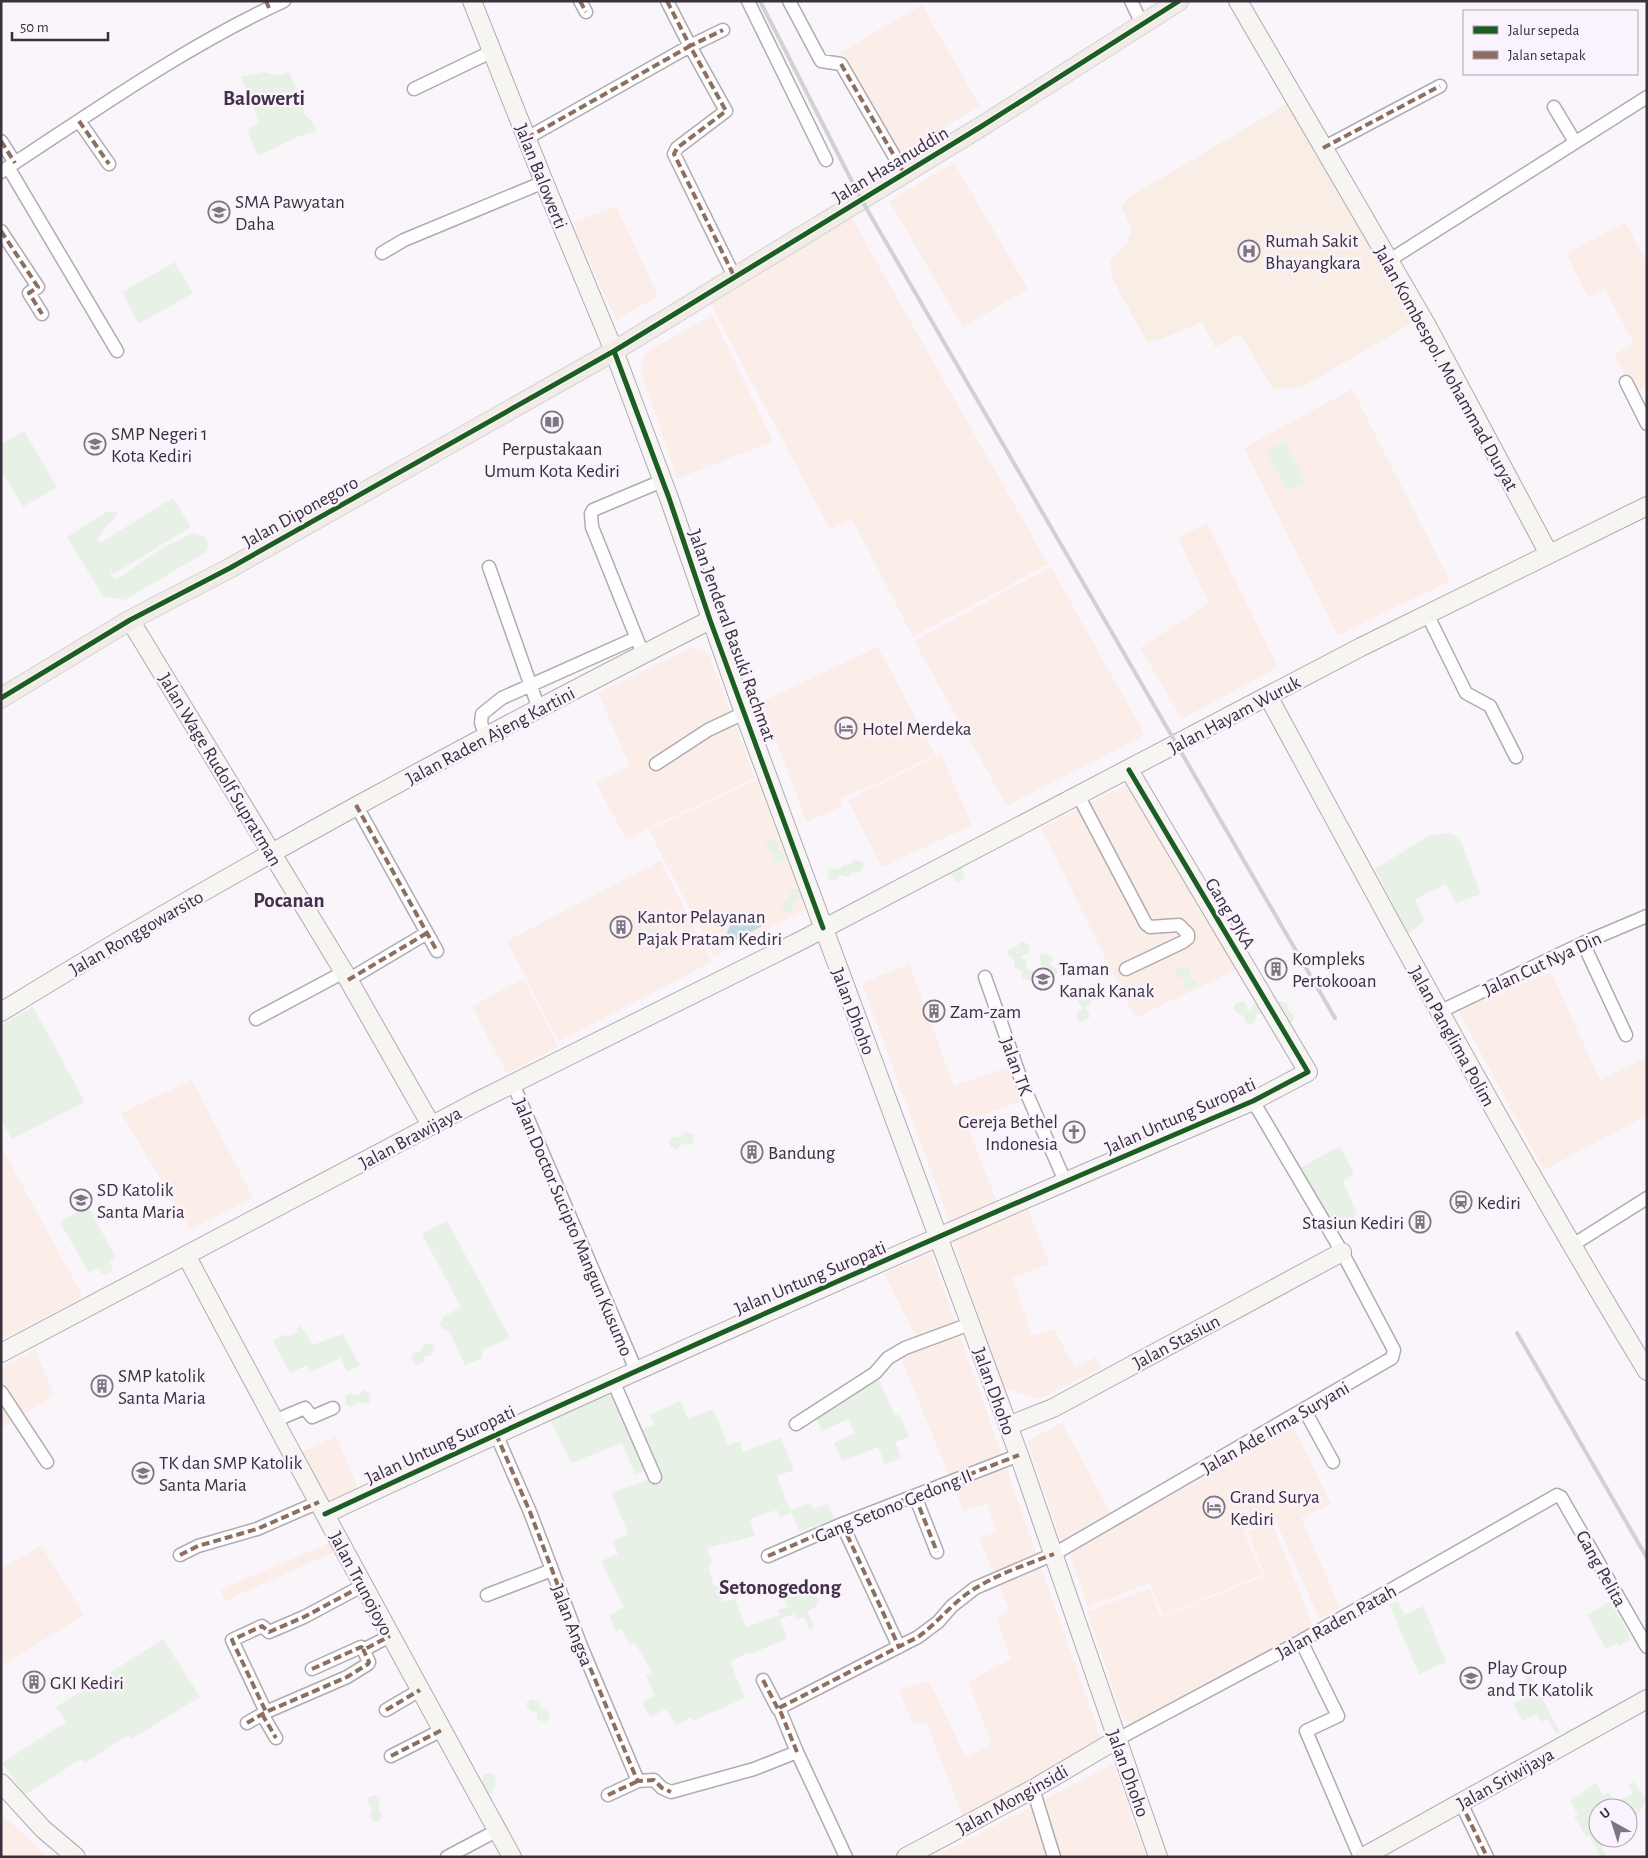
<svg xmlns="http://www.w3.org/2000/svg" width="1648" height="1858" font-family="'Alegreya Sans',sans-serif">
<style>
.commercial{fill:#fbede8}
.medical{fill:#f8eee6}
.green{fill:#e7f1e5}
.water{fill:#bfdae1}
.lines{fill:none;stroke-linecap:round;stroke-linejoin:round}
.street-casing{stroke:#b0abb2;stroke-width:15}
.secondary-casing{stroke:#b0abb2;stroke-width:20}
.primary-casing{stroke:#d5d2d6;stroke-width:21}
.street{stroke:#fefefe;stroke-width:12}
.secondary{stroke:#f7f5f2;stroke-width:18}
.primary{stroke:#f1ece6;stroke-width:19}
.rail{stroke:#d1d0d2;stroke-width:4}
.quiet{stroke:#8d6e63;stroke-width:4;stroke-dasharray:8 4;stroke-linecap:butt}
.cycleway-casing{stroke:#faf2fd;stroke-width:8}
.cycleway{stroke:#1b5e20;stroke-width:5}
.labels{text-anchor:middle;stroke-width:5;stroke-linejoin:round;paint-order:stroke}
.street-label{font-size:19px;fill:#38313b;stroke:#faf2fd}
.poi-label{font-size:19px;fill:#38313b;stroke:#faf2fd;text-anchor:start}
.quarter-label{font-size:21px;font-weight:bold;fill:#423247;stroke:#faf2fd}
</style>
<rect width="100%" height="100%" fill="#f9f5fa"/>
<path class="commercial" d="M922,5L980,106L900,153L841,52Z
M954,163L1028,289L963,327L889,201Z
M616,206L658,296L616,320L572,223Z
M850,215L1048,564L913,637L852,519L830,529L709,301Z
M1625,222L1647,262V386L1635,393L1614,354L1634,344L1605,289L1588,297L1566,254Z
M712,315L773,441L677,479L642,375V361L647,352Z
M1352,389L1450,581L1338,635L1244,448Z
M1207,523L1278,667L1182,719L1140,648L1209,603L1178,538Z
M1051,567L1145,735L1007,806L914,641Z
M878,647L935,754L878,783L840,798L842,806L807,822L761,702Z
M691,648L702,649L709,654L755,778L626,839L596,783L630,766L598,693Z
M941,754L972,825L882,867L848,800Z
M763,777L809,898L805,910L714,957L649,830Z
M1132,782L1238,969L1135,1018L1041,828Z
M660,861L712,962L559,1041L507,941Z
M909,964L954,1086L1008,1067L1021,1101L965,1122L998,1204L951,1225L862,983Z
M1551,972L1600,1080L1647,1057V1115L1544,1170L1458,1010Z
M523,979L558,1047L507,1074L472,1006Z
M192,1080L253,1198L190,1229L121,1113Z
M1,1146L83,1297L1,1340Z
M1027,1206L1049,1264L1013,1278L1032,1336L1054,1329L1075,1368L1095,1357L1101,1368L1039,1399L1003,1388L952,1237Z
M931,1253L1104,1747L963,1816L926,1722L913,1724L899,1690L929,1681L966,1758L992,1744L968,1682L1011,1659L997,1617L1010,1611L979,1538L996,1532L987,1504L963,1510L900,1355L919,1342L884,1274Z
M35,1349L54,1395L1,1429V1368Z
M1062,1423L1110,1512L1061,1541L1027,1441Z
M1293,1426L1331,1504L1301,1518L1340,1608L1319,1618L1274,1517L1243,1530L1262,1574L1163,1616L1150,1583L1088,1607L1069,1553Z
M336,1436L358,1488L325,1502L297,1455Z
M1272,1522L1313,1626L1137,1726L1123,1718L1087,1611L1149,1589L1161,1618L1264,1576L1248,1531Z
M329,1543L334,1552L225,1601L220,1590Z
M41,1545L84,1615L1,1666V1569Z
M1113,1764L1146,1857H934Z
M1,1813L34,1845L47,1857H1Z"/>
<path class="medical" d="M1287,104L1421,318L1300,388L1273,389L1240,334L1215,347L1202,322L1162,339L1147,342L1112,278L1110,260L1127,243L1132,230L1123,210V204L1131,196Z"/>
<path class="green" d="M263,72L278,76L289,72L302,100L304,114L312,121L316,131L297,137L258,156L247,130L259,123L241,77Z
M175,262L193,293L139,324L122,292Z
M24,431L57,487L23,507L1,470V444Z
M1285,441L1306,482L1287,491L1266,450Z
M173,498L191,527L114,574L109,568L112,577L117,579L159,550L193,533L204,536L209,546L206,552L125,600L103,596L67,537L108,511L118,513L98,537L100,543Z
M1451,833L1460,840L1481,894L1456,903L1446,884L1415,899L1424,921L1408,934L1375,869L1428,836Z
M772,839L778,843L777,850L785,854L786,859L781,863L773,861V853L768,852L764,847L766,841Z
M854,860H858L864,863L862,871L856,873L853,872L848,877L841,875L835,881L828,879L827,872L830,868L839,870L843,865H850Z
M966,863L962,869L965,877L960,882L955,881L951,873Z
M794,889L800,891L801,898L794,903L792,910L786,912L782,909L781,903L788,898L789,891Z
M655,928L661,932L660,939L667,943V948L663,953L655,950V942L647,936L649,930Z
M1020,942H1024L1029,945L1028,953L1020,957L1027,961L1026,968L1034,971V976L1030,981L1022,978V971L1015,968L1014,960L1007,954L1009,949L1016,947Z
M1046,953L1053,959L1050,965L1056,968L1058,972L1053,979L1045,976L1044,970L1047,967L1042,966L1039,961L1040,955Z
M1180,966L1188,968L1190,972L1188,977L1196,981V986L1191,991L1184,988V979L1177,976L1176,970Z
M1084,994L1090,996L1091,1003L1084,1008L1088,1011L1090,1017L1082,1022L1077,1019L1076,1013L1083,1008L1078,1002L1079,996Z
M1242,1001L1247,1005L1248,1011H1252V1006L1258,1002L1264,1013L1256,1015V1019L1252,1024L1246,1023L1243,1015L1237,1014L1234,1009L1235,1004Z
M1279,1001L1287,1003L1288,1010L1294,1015V1019L1290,1024L1277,1003Z
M33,1007L85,1102L12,1139L1,1120V1025Z
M687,1131L694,1135L693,1143L686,1145L682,1143L677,1150L670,1147V1139L674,1136L681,1138L682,1134Z
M1340,1146L1354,1174L1343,1182L1357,1214L1329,1234L1293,1172Z
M88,1206L116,1258L110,1262L113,1270L108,1274H102L99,1268L89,1273L60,1222Z
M447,1221L510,1338L482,1350V1358L465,1365L449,1331L444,1330L440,1325L443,1317L461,1307L422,1234Z
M301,1326L313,1345L343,1334L360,1366L347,1371L341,1358L310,1372L307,1365L290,1373L273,1341L286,1334L288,1337L298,1332L296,1329Z
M426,1343L434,1345L435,1351L430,1356H425L423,1363L417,1365L413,1362L411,1356L415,1352H422V1347Z
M878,1378L895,1416L899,1414L909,1437L895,1442L901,1458L885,1464L878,1447L842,1461L834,1443L855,1433L848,1419L822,1431L815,1415Z
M364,1390L371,1394L370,1402L363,1404L359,1401L351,1407L346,1404V1396L351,1393L358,1396Z
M614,1390L637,1431L654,1425L650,1415L680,1401L688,1419L713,1409L728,1445L740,1441L743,1452L781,1438L794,1470L777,1476L790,1510L810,1503L813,1509L828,1504L834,1519L799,1532L792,1513L781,1517L777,1510L750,1519L755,1536L707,1548L712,1563L708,1565L714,1587L718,1586L723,1602L735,1599L746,1627L780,1615L778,1610L788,1607L781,1591L810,1584L820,1601L816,1603L817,1606L807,1611L814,1627L809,1629L804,1617L797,1620L794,1614L780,1619L787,1639L752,1653L748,1652L730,1662L745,1698L693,1721L691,1717L676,1726L666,1709L650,1717L642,1702L655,1696L646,1675L652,1672L635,1643L630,1645L621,1629L616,1631L609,1615L624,1607L601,1561L618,1554L613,1541L628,1534L612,1493L650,1479L645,1471L635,1474L622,1443L571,1463L550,1419Z
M1398,1601L1405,1615L1423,1606L1446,1662L1419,1674L1389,1604Z
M1611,1601L1631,1639L1619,1646L1617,1643L1606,1649L1587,1615Z
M163,1639L200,1697L131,1739L128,1735L85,1763L81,1759L25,1795L2,1763L66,1722L56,1707Z
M1527,1670L1560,1732L1556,1734L1547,1719L1541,1722L1537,1714L1522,1721L1513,1703L1532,1694L1523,1672Z
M532,1699L540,1702L539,1709L544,1708L549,1712L550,1717L545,1722L537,1719V1711L532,1712L528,1709L526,1703Z
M490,1773L494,1775L496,1782L492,1793L486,1795L480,1786L484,1775Z
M1634,1782L1646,1800L1635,1820L1630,1822L1628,1808H1598V1838L1607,1857H1600L1589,1835L1586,1836L1574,1817L1578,1815L1570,1801L1596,1783L1603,1796L1609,1793L1613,1802L1633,1794L1629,1785Z
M375,1795L380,1799L378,1808L382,1814L380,1820L376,1822L369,1817L372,1809L367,1801L368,1797Z"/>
<path class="water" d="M744,916C752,915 760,916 762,926L732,942L726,936L730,925Z"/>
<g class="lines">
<g class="street-casing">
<path id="street" d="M580,1L586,12
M667,1L690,46L723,30
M748,1L826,160
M789,1L821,61L841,64L904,173
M1131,1L1142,24
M414,89L493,51
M1554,107L1575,142
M79,121L109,164
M527,138L690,46L726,111L677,148L674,154L734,276
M1,141L15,163
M1323,148L1440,86
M8,167L117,351
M1,172C93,112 184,47 284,1
M1,231L38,287L29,293L42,314
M382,253L404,240L544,182
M1388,261L1647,97
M1626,382L1647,424
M489,567L539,709
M1427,614L1466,693L1490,706L1516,757
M643,654L592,527L591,514L593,510L662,481
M486,737L481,723L482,714L502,698L636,638
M656,764L708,730L744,713
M1078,795L1146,924L1150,927L1179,925L1188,934V938L1183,942L1126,969
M356,805L437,951
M1583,943L1626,1035
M985,977L1023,1085L1065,1181
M348,980L427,933
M1439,1012L1583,943L1647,916
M256,1019L344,972
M513,1084L636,1370
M1571,1246L1647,1198
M613,1381L655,1477
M1,1392L47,1462
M1304,1409L1333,1462
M274,1421L305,1408L312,1417L333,1408
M796,1424L875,1373L888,1358L905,1348L970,1324
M496,1434L530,1512L581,1646L638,1781L654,1780L662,1788L671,1792L754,1769L797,1752L846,1857
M915,1496L937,1552
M842,1524L899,1647
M180,1555L198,1546L257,1529L319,1502
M768,1556L842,1524L1019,1455
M362,1586L304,1617L269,1632L262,1626L232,1640L266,1712L347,1677L368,1664L369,1662L363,1649
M487,1595L552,1570
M1301,1641L1338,1716L1306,1731L1360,1857
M312,1669L361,1647L365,1649L390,1636
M763,1680L778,1709
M386,1710L420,1690
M262,1714L276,1738
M247,1723L266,1712
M1116,1740L1301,1641L1557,1495L1561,1497L1647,1647
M797,1752L779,1708L918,1637L938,1622L952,1606L975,1588L1054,1554L1392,1358L1394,1350L1342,1252L1253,1101
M391,1756L442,1730
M1033,1789L1054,1857
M608,1795L638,1781
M1461,1803L1487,1857
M447,1857L498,1830"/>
</g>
<g class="secondary-casing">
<path id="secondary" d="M472,1L544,182L614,351L669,498L744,713L1019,1455L1158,1857
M1238,1L1426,324L1549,554
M130,620L344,972L431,1125
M1268,696C1391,923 1513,1151 1647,1371
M1,1012C231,870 469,743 710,620
M186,1255C293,1457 402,1657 512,1857
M1,1353L476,1102L800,941L1361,647L1647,506
M1008,1426L1053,1408L1342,1252
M325,1514C632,1370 942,1234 1253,1101L1308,1072L1129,770
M1,1783L43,1829L76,1857
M906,1857L1033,1789L1116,1740
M1363,1857L1647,1699"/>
</g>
<g class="primary-casing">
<path id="primary" d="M1,698L130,620L230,568L614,351L982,126L1179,1"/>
</g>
<use href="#street" class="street"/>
<use href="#secondary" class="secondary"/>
<use href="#primary" class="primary"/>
<path class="rail" d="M760,1L861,199L1335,1018
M1517,1333L1647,1558"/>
<path class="quiet" d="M266,1L269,8
M580,1L586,12
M667,1L690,46L723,30
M841,64L904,173
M79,121L109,164
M527,138L690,46L726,111L677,148L674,154L734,276
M1,141L15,163
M1323,148L1440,86
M1,231L38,287L29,293L42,314
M356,805L437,951
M348,980L427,933
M496,1434L530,1512L581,1646L635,1775L638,1781L654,1780L662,1788L671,1792
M915,1496L937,1552
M842,1524L899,1647
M180,1555L198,1546L257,1529L319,1502
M768,1556L842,1524L1019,1455
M362,1586L304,1617L269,1632L262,1626L232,1640L266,1712L347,1677L368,1664L369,1662L363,1649
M312,1669L361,1647L365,1649L390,1636
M763,1680L778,1709
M386,1710L420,1690
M262,1714L276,1738
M247,1723L266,1712
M797,1752L779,1708L918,1637C936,1624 950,1606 968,1593C994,1575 1025,1565 1054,1554
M391,1756L442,1730
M608,1795L638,1781
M1461,1803L1487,1857"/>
<g class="cycleway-casing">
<path id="cycleway" d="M614,351L669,498L710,620L823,928
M1,698L130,620L230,568L614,351L982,126L1179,1
M325,1514C632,1370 942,1234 1253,1101L1308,1072L1129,770"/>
</g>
<use href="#cycleway" class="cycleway"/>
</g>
<defs>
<g id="school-ring" transform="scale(1.125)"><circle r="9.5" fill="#faf2fd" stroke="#7c767e" stroke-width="1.5"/><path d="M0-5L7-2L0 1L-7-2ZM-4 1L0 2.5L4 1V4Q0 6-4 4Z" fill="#7c767e"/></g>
<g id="hospital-ring" transform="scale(1.125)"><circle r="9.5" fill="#faf2fd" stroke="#7c767e" stroke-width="1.5"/><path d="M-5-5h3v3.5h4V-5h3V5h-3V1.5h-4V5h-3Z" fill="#7c767e"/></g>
<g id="library-ring" transform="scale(1.125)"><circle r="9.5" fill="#faf2fd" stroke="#7c767e" stroke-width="1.5"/><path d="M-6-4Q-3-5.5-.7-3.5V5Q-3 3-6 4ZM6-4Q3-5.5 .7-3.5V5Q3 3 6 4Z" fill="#7c767e"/></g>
<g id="hotel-ring" transform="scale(1.125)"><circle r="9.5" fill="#faf2fd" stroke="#7c767e" stroke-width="1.5"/><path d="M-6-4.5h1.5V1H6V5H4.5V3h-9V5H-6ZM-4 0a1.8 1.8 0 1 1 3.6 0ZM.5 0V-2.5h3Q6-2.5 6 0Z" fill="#7c767e"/></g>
<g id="building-ring" transform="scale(1.125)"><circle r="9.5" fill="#faf2fd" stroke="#7c767e" stroke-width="1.5"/><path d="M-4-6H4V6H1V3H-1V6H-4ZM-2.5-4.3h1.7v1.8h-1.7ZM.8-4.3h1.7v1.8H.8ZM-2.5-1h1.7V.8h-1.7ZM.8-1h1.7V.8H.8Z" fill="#7c767e"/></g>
<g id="church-ring" transform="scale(1.125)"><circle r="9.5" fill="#faf2fd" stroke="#7c767e" stroke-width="1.5"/><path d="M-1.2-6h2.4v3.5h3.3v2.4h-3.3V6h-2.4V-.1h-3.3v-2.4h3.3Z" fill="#7c767e"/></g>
<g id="station-ring" transform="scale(1.125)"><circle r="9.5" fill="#faf2fd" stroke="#7c767e" stroke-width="1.5"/><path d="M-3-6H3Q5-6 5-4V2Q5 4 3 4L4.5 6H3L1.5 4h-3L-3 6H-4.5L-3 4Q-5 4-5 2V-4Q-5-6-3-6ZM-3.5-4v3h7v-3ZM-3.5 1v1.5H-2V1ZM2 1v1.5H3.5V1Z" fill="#7c767e"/></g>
</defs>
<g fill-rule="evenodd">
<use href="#school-ring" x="219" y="212"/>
<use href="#hospital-ring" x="1249" y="251"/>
<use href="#library-ring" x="552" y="422"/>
<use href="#school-ring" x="95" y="444"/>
<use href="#hotel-ring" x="846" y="728"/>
<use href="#building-ring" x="621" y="927"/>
<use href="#building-ring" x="1276" y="969"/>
<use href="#school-ring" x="1043" y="979"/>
<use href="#building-ring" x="934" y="1011"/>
<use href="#church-ring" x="1074" y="1132"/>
<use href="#building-ring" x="752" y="1152"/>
<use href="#school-ring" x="81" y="1200"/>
<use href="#station-ring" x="1461" y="1202"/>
<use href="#building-ring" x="1420" y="1222"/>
<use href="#building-ring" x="102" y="1386"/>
<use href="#school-ring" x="143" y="1473"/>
<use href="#hotel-ring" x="1214" y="1507"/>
<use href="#school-ring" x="1471" y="1678"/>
<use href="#building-ring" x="34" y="1682"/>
</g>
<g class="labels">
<g class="street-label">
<text transform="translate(890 164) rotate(-31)" y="7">Jalan Hasanuddin</text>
<text transform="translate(542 176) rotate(68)" y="7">Jalan Balowerti</text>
<text transform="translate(1447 368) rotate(61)" y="7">Jalan Kombespol. Mohammad Duryat</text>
<text transform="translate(300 511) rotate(-29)" y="7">Jalan Diponegoro</text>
<text transform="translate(733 635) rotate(70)" y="7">Jalan Jenderal Basuki Rachmat</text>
<text transform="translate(1234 714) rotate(-28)" y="7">Jalan Hayam Wuruk</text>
<text transform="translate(490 735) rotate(-28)" y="7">Jalan Raden Ajeng Kartini</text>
<text transform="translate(221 769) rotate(59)" y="7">Jalan Wage Rudolf Supratman</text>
<text transform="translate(1231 913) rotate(59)" y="7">Gang PJKA</text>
<text transform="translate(136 932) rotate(-30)" y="7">Jalan Ronggowarsito</text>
<text transform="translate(1542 963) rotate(-25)" y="7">Jalan Cut Nya Din</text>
<text transform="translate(854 1011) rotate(69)" y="7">Jalan Dhoho</text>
<text transform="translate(1453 1036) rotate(61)" y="7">Jalan Panglima Polim</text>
<text transform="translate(1017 1066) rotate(70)" y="7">Jalan TK</text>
<text transform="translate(1180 1115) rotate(-24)" y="7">Jalan Untung Suropati</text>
<text transform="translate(410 1137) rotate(-28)" y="7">Jalan Brawijaya</text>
<text transform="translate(574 1227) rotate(67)" y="7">Jalan Doctor Sucipto Mangun Kusumo</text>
<text transform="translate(810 1277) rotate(-23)" y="7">Jalan Untung Suropati</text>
<text transform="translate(1176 1341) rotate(-28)" y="7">Jalan Stasiun</text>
<text transform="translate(995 1391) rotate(70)" y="7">Jalan Dhoho</text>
<text transform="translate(1275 1427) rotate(-30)" y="7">Jalan Ade Irma Suryani</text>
<text transform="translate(440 1444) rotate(-25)" y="7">Jalan Untung Suropati</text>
<text transform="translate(893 1505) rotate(-22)" y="7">Gang Setono Gedong II</text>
<text transform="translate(1602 1568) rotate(61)" y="7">Gang Pelita</text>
<text transform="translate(362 1583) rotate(62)" y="7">Jalan Trunojoyo</text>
<text transform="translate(1336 1621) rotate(-29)" y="7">Jalan Raden Patah</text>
<text transform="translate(573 1625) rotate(69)" y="7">Jalan Angsa</text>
<text transform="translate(1129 1773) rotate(70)" y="7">Jalan Dhoho</text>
<text transform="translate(1505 1778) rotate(-29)" y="7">Jalan Sriwijaya</text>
<text transform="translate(1012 1799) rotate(-29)" y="7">Jalan Monginsidi</text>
</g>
<g class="poi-label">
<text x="235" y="208">SMA Pawyatan<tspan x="235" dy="22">Daha</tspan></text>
<text x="1265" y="247">Rumah Sakit<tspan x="1265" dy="22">Bhayangkara</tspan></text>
<text x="111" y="440">SMP Negeri 1<tspan x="111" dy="22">Kota Kediri</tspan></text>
<text x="552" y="455" text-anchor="middle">Perpustakaan<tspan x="552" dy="22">Umum Kota Kediri</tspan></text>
<text x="862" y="735">Hotel Merdeka</text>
<text x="637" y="923">Kantor Pelayanan<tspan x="637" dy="22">Pajak Pratam Kediri</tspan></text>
<text x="1292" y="965">Kompleks<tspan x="1292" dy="22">Pertokooan</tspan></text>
<text x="1059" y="975">Taman<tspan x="1059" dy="22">Kanak Kanak</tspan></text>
<text x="950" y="1018">Zam-zam</text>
<text x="1058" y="1128" text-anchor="end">Gereja Bethel<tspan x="1058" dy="22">Indonesia</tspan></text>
<text x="768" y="1159">Bandung</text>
<text x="97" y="1196">SD Katolik<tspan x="97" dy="22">Santa Maria</tspan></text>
<text x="1477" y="1209">Kediri</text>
<text x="1404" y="1229" text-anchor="end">Stasiun Kediri</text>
<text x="118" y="1382">SMP katolik<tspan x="118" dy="22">Santa Maria</tspan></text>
<text x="159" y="1469">TK dan SMP Katolik<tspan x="159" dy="22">Santa Maria</tspan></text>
<text x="1230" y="1503">Grand Surya<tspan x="1230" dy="22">Kediri</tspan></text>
<text x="1487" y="1674">Play Group<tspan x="1487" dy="22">and TK Katolik</tspan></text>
<text x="50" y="1689">GKI Kediri</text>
</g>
<g class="quarter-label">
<text x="264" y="105">Balowerti</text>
<text x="289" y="907">Pocanan</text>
<text x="780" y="1594">Setonogedong</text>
</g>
</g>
<rect width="1648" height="1858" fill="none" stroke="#38313b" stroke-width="5"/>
<rect x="1463" y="10" width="175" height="65" fill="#faf2fd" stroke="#aca5af"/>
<rect x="1473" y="26" width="25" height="8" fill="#1b5e20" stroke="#aca5af"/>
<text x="1508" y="35" font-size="15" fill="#38313b">Jalur sepeda</text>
<rect x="1473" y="51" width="25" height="8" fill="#8d6e63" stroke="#aca5af"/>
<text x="1508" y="60" font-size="15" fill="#38313b">Jalan setapak</text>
<g transform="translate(1613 1823) rotate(321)"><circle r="24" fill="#faf2fd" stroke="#aca5af"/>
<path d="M0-4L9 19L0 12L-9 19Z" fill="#7c767e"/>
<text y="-8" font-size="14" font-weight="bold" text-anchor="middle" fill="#38313b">U</text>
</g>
<path d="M12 32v8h96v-8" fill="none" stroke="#38313b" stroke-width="2.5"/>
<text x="20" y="32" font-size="15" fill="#38313b" stroke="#faf2fd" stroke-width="4" paint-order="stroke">50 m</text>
</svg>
